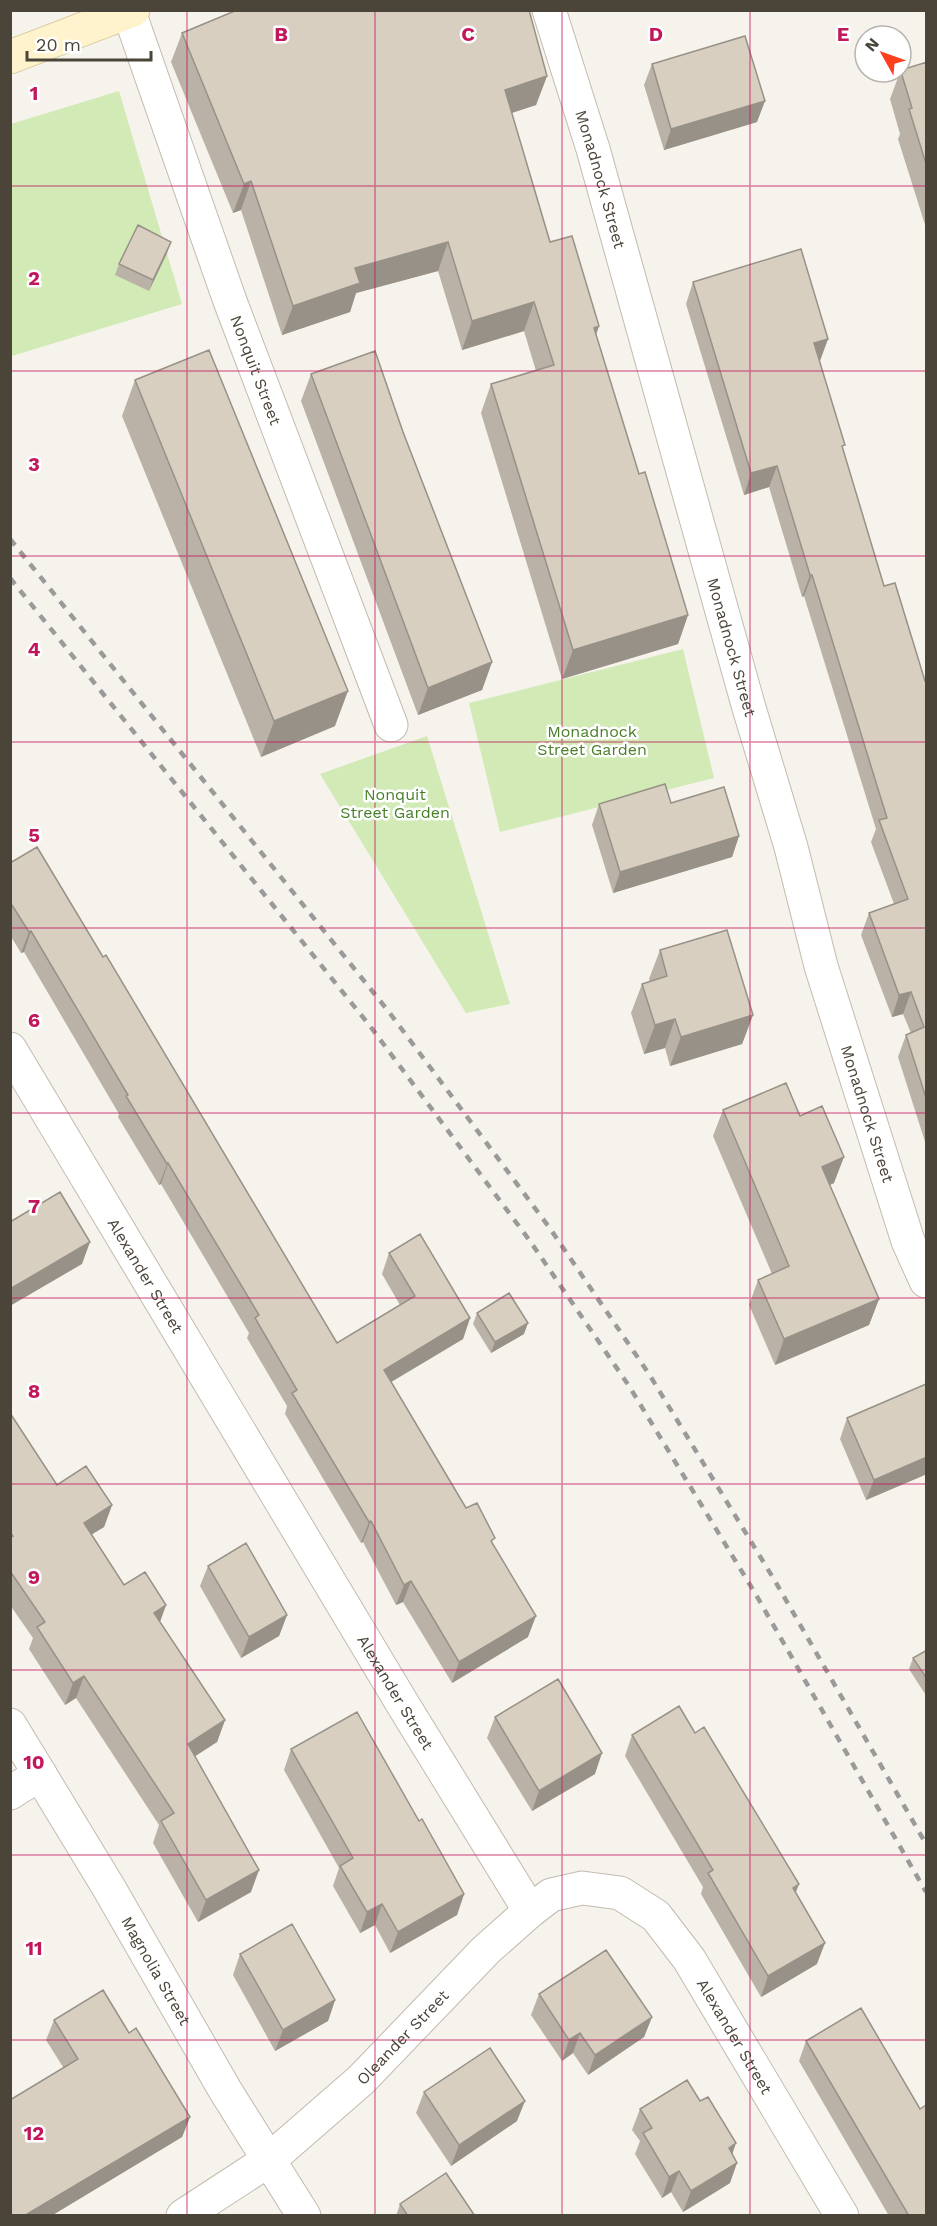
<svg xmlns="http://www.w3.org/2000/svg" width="937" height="2226" font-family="'Work Sans',sans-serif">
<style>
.green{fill:#d2eab5}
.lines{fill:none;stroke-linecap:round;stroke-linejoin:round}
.minor-casing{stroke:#c2bbae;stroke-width:35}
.secondary-casing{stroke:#d6c79b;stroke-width:35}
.minor{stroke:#fff;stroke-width:33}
.secondary{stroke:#fff3cd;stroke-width:33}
.rail{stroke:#9a9a9a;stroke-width:4.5;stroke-dasharray:8 8;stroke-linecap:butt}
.wall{fill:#bab2a6}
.shaded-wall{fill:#979187}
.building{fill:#d8cfc1;stroke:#979187;stroke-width:1.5}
.grid{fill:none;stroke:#c2185b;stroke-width:1.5;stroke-opacity:0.55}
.labels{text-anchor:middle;stroke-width:5;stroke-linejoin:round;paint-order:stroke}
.street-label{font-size:16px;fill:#4b4439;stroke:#fff}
.park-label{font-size:16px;fill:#4a7f2a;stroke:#fff}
.grid-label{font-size:20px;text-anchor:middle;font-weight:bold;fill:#c2185b;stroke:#fff;stroke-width:5;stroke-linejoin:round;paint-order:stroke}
</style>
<rect width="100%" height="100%" fill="#f6f3ec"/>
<path class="green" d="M119,91L182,304L12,356L11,350V124Z
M683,649L714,778L500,832L469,703Z
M427,736L510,1004L466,1013L320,774Z"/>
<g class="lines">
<g class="minor-casing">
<g id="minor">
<path id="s1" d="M549,10L593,149L749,708L791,847L821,966L908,1241L926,1281"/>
<path id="s2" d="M129,12L230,301L391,725"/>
<path id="s3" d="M10,1049L402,1703L530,1911L551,1895L582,1888L620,1893L656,1916L689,1959L842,2216"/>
<path id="s4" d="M10,1725L109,1888L225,2090L304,2216"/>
<path d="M10,1793L40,1774"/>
<path id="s5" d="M183,2216L269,2160L361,2080L486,1950L530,1911"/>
</g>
</g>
<g class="secondary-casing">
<path id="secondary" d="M10,57L133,10"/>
</g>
<use href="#minor" class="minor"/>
<use href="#secondary" class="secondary"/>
<path class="rail" d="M10,539L389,1012L549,1227L649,1374L775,1581L926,1844
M10,578L370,1026L530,1241L629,1386L755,1593L926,1892"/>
</g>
<path class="wall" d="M182,33L547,76L536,105L511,113L550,242L599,326L596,334L639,474L688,615L678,644L562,679L481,413L491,384L536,371L524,331L462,350L438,271L356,293L350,312L282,335L241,210L233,213L171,62Z
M927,62V231L898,139L900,134L890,99L900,72Z
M652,64L757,122L664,150L644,85Z
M167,253L149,291L115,275L119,264Z
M693,282L828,339L819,361L843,450L884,586L925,681L927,680V1148L898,1057L906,1035L911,1033L903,1014L892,1017L861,935L869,913L894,904L871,842L876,829L804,596L802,597L769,487L744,495L686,304Z
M311,374L403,432L492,662L482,690L418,715L301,401Z
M135,380L335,726L261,757L122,416Z
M671,803L739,836L732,857L613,893L592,825L599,804Z
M10,863L103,957L337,1343L400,1305L382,1274L389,1253L470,1318L463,1339L391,1382L466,1508L493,1544L528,1637L452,1683L403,1602L396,1605L363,1542L361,1543L285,1414L287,1406L247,1338L249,1333L161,1184L159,1185L118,1117L119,1114L24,952L21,953L10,935Z
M660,950L753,1015L742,1044L670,1066L665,1048L644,1054L631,1013L642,984L650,982L649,979Z
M723,1110L800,1116L834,1183L830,1185L879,1299L869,1325L775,1365L749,1305L758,1280L772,1274L713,1136Z
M477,1313L524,1334L491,1353L473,1324Z
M927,1386V1474L866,1500L840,1439L847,1418Z
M10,1413L57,1485L112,1505L104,1527L92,1534L124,1585L166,1605L160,1622L225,1720L217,1742L195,1756L251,1892L198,1922L153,1843L159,1825L76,1698L65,1705L29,1649L33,1638L10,1605Z
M208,1566L287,1615L279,1636L241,1658L200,1586Z
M927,1650V1697L909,1669L913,1658Z
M495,1717L595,1774L532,1811L487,1738Z
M695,1733L796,1893L817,1964L761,1997L701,1894L703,1887L625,1756L632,1735Z
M291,1749L419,1821L464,1894L457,1915L390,1953L375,1925L360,1933L333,1886L339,1868L284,1770Z
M240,1954L335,2000L328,2021L275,2051L233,1975Z
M539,1994L652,2017L644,2037L588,2075L573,2053L562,2061L531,2015Z
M54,2020L129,2033L190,2117L182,2137L51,2216H10L63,2067L46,2040Z
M806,2041L920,2109L927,2216H889L799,2061Z
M424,2092L517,2121L451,2166L416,2113Z
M640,2109L732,2154L730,2183L683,2212L671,2192L662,2198L635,2154L640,2141L632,2130Z
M400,2204L475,2216H396Z"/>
<path class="shaded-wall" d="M547,76L536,105L494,119L505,90Z
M765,101L757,122L664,150L671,129Z
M251,181L241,210L233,213L244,184Z
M171,242L167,253L149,291L153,280Z
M448,242L438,271L356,293L350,312L282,335L293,306L355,268Z
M534,302L524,331L462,350L472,321Z
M599,326L589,355L594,328Z
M828,339L820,361L806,365L814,343Z
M777,466L769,487L744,495L751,473Z
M810,575H812L804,596L802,597Z
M688,615L678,644L562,679L573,650Z
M492,662L482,690L418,715L428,688Z
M348,691L335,726L261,757L274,721Z
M739,836L732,857L613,893L620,872Z
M31,931L24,952L21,953L29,932Z
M911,992L903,1014L892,1017L899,995Z
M753,1015L742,1044L670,1066L681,1037Z
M675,1019L665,1048L644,1054L655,1025Z
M844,1157L834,1183L813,1192L822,1167Z
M168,1163L161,1184L159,1185L167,1164Z
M90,1242L82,1264L10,1306V1289Z
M879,1299L869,1325L775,1365L784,1339Z
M470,1318L463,1339L376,1391L384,1370Z
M528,1323L524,1334L491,1353L495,1342Z
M927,1457V1474L866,1500L874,1480Z
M112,1505L104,1527L76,1544L84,1523Z
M371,1521L363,1542L361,1543L369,1522Z
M411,1581L403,1602L396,1605L404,1585Z
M166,1605L158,1627L154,1613Z
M287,1615L279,1636L241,1658L249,1637Z
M536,1616L528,1637L452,1683L459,1662Z
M84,1676L76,1698L65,1705L73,1683Z
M225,1720L217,1742L180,1766L188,1744Z
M602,1753L595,1774L532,1811L539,1791Z
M259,1870L251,1892L198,1922L206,1900Z
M799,1884L791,1905L793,1888Z
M464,1894L457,1915L390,1953L398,1932Z
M382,1904L375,1925L360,1933L367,1912Z
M825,1943L817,1964L761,1997L768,1976Z
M335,2000L328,2021L275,2051L283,2030Z
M652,2017L644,2037L588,2075L595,2055Z
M580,2033L573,2053L562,2061L569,2040Z
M525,2101L517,2121L451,2166L459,2145Z
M190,2117L182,2137L51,2216H24Z
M736,2143L729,2164V2148Z
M737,2163L730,2183L683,2212L691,2191Z
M679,2171L671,2192L662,2198L669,2177Z"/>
<path class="building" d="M237,10H529L547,76L505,90L550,242L572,236L599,326L594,328L639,474L645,472L688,615L573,650L491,384L554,365L534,302L472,321L448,242L355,268L360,283L293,306L251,181L244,184L182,33Z
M745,36L765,101L671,129L652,64Z
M927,62V167L909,109L912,108L901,72V70Z
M138,225L171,242L153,280L119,264Z
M801,249L828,339L814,343L845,445L842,446L884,586L895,583L925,681L927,680V1101L906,1035L924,1027L911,992L899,995L869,913L908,899L879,820L887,818L812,575H810L777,466L751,473L693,282Z
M209,350L348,691L274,721L135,380Z
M375,351L403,432L492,662L428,688L311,374Z
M665,784L671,803L724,787L739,836L620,872L599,804Z
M37,847L103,957L106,955L337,1343L415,1296L389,1253L420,1234L470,1318L384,1370L466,1508L477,1503L495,1538L491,1541L536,1616L459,1662L411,1581L404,1585L371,1521L369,1522L292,1393L297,1390L255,1318L259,1315L168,1163L167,1164L126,1096L128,1095L31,931L29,932L10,902V863Z
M727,930L753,1015L681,1037L675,1019L655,1025L642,984L667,976L660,950Z
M786,1083L800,1116L822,1106L844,1157L822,1167L879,1299L784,1339L758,1280L789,1266L723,1110Z
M60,1192L90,1242L10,1289V1222Z
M509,1293L528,1323L495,1342L477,1313Z
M926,1384L927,1386V1457L874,1480L847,1418Z
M10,1413L57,1485L86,1466L112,1505L84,1523L124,1585L145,1572L166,1605L154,1613L225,1720L188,1744L259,1870L206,1900L161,1821L174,1813L84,1676L73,1683L37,1627L45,1622L10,1571V1538L13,1536L10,1532Z
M246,1543L287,1615L249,1637L208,1566Z
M927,1650V1679L913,1658Z
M558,1679L602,1753L539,1791L495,1717Z
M679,1706L695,1733L704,1727L799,1884L793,1888L825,1943L768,1976L708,1873L713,1870L632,1735Z
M357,1712L419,1821L422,1819L464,1894L398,1932L382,1904L367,1912L340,1866L353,1858L291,1749Z
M292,1924L335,2000L283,2030L240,1954Z
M606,1950L652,2017L595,2055L580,2033L569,2040L539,1994Z
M103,1990L129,2033L136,2028L190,2117L24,2216H10V2100L78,2059L54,2020Z
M861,2008L920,2109L926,2105L927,2107V2216H909L806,2041Z
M490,2048L525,2101L459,2145L424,2092Z
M687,2080L700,2101L708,2097L736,2143L729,2148L737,2163L691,2191L679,2171L669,2177L643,2133L652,2128L640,2109Z
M446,2173L475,2216H408L400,2204Z"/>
<path class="grid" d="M187,10V2216M375,10V2216M562,10V2216M750,10V2216M10,186H926M10,371H926M10,556H926M10,742H926M10,928H926M10,1113H926M10,1298H926M10,1484H926M10,1670H926M10,1855H926M10,2040H926"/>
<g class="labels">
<g class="street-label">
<text dy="6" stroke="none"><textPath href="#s1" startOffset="177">Monadnock Street</textPath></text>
<text dy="6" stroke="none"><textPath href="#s2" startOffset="380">Nonquit Street</textPath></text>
<text dy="6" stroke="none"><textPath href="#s1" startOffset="663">Monadnock Street</textPath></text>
<text dy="6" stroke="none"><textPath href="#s1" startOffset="1149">Monadnock Street</textPath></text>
<text dy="6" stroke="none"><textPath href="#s3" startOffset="264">Alexander Street</textPath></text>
<text dy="6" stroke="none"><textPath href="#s3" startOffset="750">Alexander Street</textPath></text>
<text dy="6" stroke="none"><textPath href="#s4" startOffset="286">Magnolia Street</textPath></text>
<text dy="6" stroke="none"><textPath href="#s3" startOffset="1290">Alexander Street</textPath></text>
<text dy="6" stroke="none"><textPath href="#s5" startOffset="284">Oleander Street</textPath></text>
</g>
<g class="park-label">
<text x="592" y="737">Monadnock<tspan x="592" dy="18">Street Garden</tspan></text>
<text x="395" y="800">Nonquit<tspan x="395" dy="18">Street Garden</tspan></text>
</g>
</g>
<g class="grid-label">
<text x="281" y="41">B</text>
<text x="468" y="41">C</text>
<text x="656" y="41">D</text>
<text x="843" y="41">E</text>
<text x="34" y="100">1</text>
<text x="34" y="285">2</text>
<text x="34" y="471">3</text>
<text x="34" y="656">4</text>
<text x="34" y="842">5</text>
<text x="34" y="1027">6</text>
<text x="34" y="1213">7</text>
<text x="34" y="1398">8</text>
<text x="34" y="1584">9</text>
<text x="34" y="1769">10</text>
<text x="34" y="1955">11</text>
<text x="34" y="2140">12</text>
</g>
<rect width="937" height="2226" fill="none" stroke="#4b4439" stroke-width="24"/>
<g transform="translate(883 54) rotate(310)"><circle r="28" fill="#ffffff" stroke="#b7b4b0" stroke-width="1.5"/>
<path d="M0-4.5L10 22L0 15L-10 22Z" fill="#fc3f1d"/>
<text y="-9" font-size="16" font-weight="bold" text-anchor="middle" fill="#4b4439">N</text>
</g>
<path d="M27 51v9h124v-9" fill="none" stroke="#4b4439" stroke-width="3"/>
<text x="36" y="51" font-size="18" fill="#4b4439" stroke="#ffffff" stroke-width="4.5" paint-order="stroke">20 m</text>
</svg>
